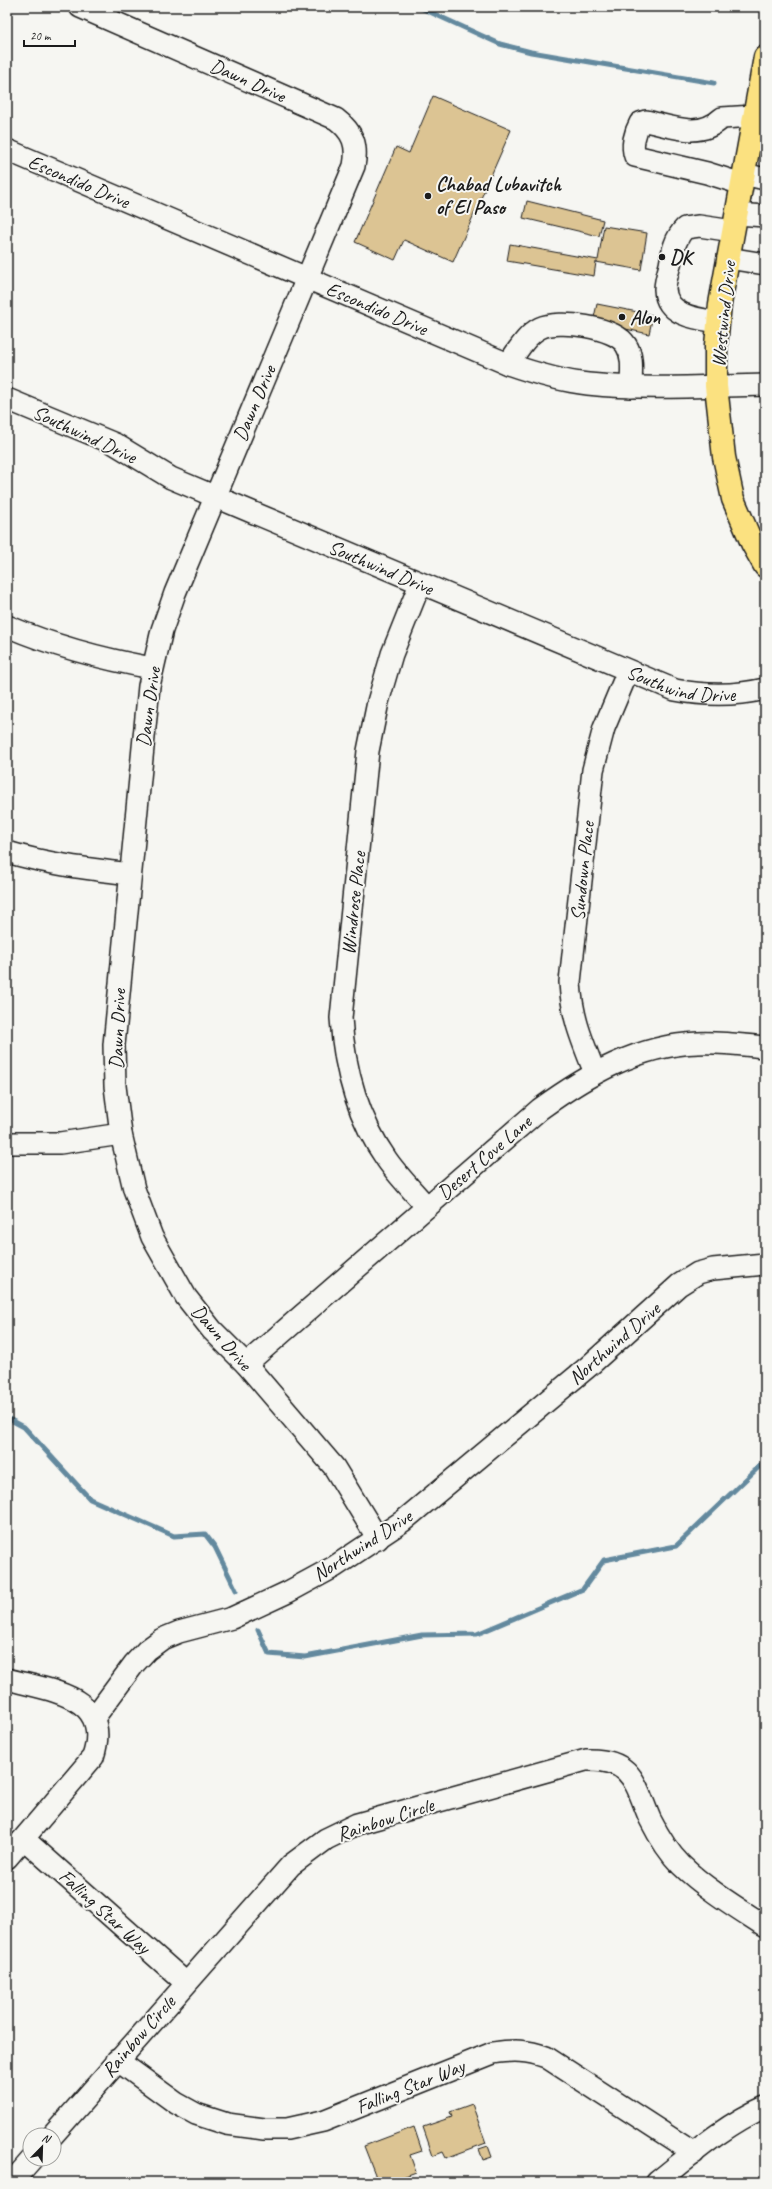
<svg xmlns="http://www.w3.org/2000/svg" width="772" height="2189" font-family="Caveat,sans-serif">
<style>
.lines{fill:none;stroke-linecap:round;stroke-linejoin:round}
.stream{stroke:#63899e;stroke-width:5}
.building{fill:#dcc493;stroke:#1c1c1c}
.minor-casing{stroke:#1c1c1c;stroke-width:24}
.major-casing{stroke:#1c1c1c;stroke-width:25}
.minor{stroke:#f6f6f2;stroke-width:21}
.major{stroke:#fbe180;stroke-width:22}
.poi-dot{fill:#1c1c1c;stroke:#f6f6f2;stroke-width:1.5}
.labels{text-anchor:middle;stroke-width:4;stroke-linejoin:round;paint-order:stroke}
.street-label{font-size:20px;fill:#1c1c1c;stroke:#f6f6f2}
.poi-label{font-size:20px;font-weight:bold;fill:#1c1c1c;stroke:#f6f6f2;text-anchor:start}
</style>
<rect width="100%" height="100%" fill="#f6f6f2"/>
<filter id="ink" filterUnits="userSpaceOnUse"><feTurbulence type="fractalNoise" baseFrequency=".025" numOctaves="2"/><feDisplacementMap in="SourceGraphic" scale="8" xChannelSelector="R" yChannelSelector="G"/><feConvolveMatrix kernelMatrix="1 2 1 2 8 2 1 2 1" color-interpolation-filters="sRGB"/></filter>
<g filter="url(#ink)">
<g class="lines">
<path class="stream" d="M419,7L500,44L531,52L714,83
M7,1418L24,1427L90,1499L174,1536L205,1534L215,1547L236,1590
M258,1630L269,1654L305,1657L422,1635L477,1634L583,1589L604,1560L676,1546L765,1461"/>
</g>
<path class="building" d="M433,96L511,130L453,262L404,240L395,260L355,242L396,147L409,153Z
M527,201L603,220L599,236L523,218Z
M604,226L647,233L641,270L596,262L594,276L507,261L510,244L598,260Z
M597,304L653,315L649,334L593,322Z
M472,2104L486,2143L446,2158L443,2152L433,2156L423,2127L452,2117L450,2112Z
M414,2127L422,2151L410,2155L416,2172L389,2182H378L364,2146Z
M488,2146L492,2157L483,2160L479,2149Z"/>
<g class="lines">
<g class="minor-casing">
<g id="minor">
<path d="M80,7L336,119C353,132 358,145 354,166L175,593L162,630L149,686L114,1045L115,1086L121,1134L134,1189L152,1237L186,1297L212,1330L246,1364L334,1467L378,1539"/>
<path d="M7,150L508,364C534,373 561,381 588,384C646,390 706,386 765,385"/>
<path d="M744,174L765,179"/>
<path d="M742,184L707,173L635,156C631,146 635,132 640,123L646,121C673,127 700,139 722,118L754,116"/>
<path d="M737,214L765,216"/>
<path d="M728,258L765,264"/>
<path d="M718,322C698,319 666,316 665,289C665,282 668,272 670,265C672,252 675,238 685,228L699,226L733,231"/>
<path d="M508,364C517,352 526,335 540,328C559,319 615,327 626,345C634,357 631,373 631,387"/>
<path id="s1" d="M7,399L115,444L171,478L675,690C706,696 735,696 765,689"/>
<path d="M420,584L392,654L378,702L368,751L341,1018C344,1070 357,1117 387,1160C399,1177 414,1192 427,1207"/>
<path d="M7,626C54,646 102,659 152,668"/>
<path d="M7,852C47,864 88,869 130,874"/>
<path d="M595,1073C582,1040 572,1018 570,982L593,770L604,728L628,671"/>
<path d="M7,1143H60L121,1134"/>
<path d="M246,1364L540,1109C587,1075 638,1045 698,1043C720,1042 743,1045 765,1047"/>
<path d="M7,1679C50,1691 113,1695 93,1757L7,1858"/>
<path d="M94,1718L134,1664L147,1650L162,1639L179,1632L232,1618L288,1592L334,1567L403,1521L589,1366L679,1285L698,1273L713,1269L765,1264"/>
<path d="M24,1839L186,1983"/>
<path d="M117,2060L176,2103L196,2114L227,2124L264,2129H287L323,2121L493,2053C513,2050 527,2050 546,2057L694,2153"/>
<path d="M53,2135L291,1865L326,1839L357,1824L586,1760C633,1758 635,1784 650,1819C658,1835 668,1852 681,1865C706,1889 736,1907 765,1926"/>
<path d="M12,2182L32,2159"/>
<path d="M657,2182C691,2155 724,2125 765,2107"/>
</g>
</g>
<g class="major-casing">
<path id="major" d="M765,57L720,304L716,345V386L724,457L733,499L752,543L765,566"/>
</g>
<use href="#minor" class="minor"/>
<use href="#major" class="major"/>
</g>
</g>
<g class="poi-dot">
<circle cx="428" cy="196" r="4"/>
<circle cx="662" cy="257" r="4"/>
<circle cx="622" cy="317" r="4"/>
</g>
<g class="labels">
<g class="street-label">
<text transform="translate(248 80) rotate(24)" y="7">Dawn Drive</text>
<text transform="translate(79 181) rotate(23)" y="7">Escondido Drive</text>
<text transform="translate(377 308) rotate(23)" y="7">Escondido Drive</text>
<text transform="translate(723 314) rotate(-84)" y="7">Westwind Drive</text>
<text transform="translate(254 403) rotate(-67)" y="7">Dawn Drive</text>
<text transform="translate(85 434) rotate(25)" y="7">Southwind Drive</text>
<text transform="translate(381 567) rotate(23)" y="7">Southwind Drive</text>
<text dy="7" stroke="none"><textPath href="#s1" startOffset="734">Southwind Drive</textPath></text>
<text transform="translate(148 707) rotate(-82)" y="7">Dawn Drive</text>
<text transform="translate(582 871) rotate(-84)" y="7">Sundown Place</text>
<text transform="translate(353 903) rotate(-84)" y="7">Windrose Place</text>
<text transform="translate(117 1029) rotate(-88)" y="7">Dawn Drive</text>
<text transform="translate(484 1157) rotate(-41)" y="7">Desert Cove Lane</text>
<text transform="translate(222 1337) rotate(49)" y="7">Dawn Drive</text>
<text transform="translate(614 1343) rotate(-41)" y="7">Northwind Drive</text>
<text transform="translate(362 1545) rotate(-33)" y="7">Northwind Drive</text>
<text transform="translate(385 1819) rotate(-18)" y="7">Rainbow Circle</text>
<text transform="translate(105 1911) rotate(42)" y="7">Falling Star Way</text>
<text transform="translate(138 2036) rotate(-49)" y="7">Rainbow Circle</text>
<text transform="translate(410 2086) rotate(-22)" y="7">Falling Star Way</text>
</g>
<g class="poi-label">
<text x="436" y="191">Chabad Lubavitch<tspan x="436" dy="23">of El Paso</tspan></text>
<text x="670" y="264">DK</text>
<text x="630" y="324">Alon</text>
</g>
</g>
<rect width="772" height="2189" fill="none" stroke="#f6f6f2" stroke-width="24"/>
<rect x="12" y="12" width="748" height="2165" fill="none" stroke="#1c1c1c" stroke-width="1.5" filter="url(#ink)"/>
<g transform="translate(42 2147) rotate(23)"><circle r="19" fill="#f6f6f2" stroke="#9f9f9c"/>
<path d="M0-3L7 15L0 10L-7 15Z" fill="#1c1c1c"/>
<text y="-6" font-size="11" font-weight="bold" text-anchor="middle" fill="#1c1c1c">N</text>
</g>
<path d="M24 40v6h51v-6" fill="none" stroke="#1c1c1c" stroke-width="2"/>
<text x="30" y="40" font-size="12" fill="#1c1c1c" stroke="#f6f6f2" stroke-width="3" paint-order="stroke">20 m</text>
</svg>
